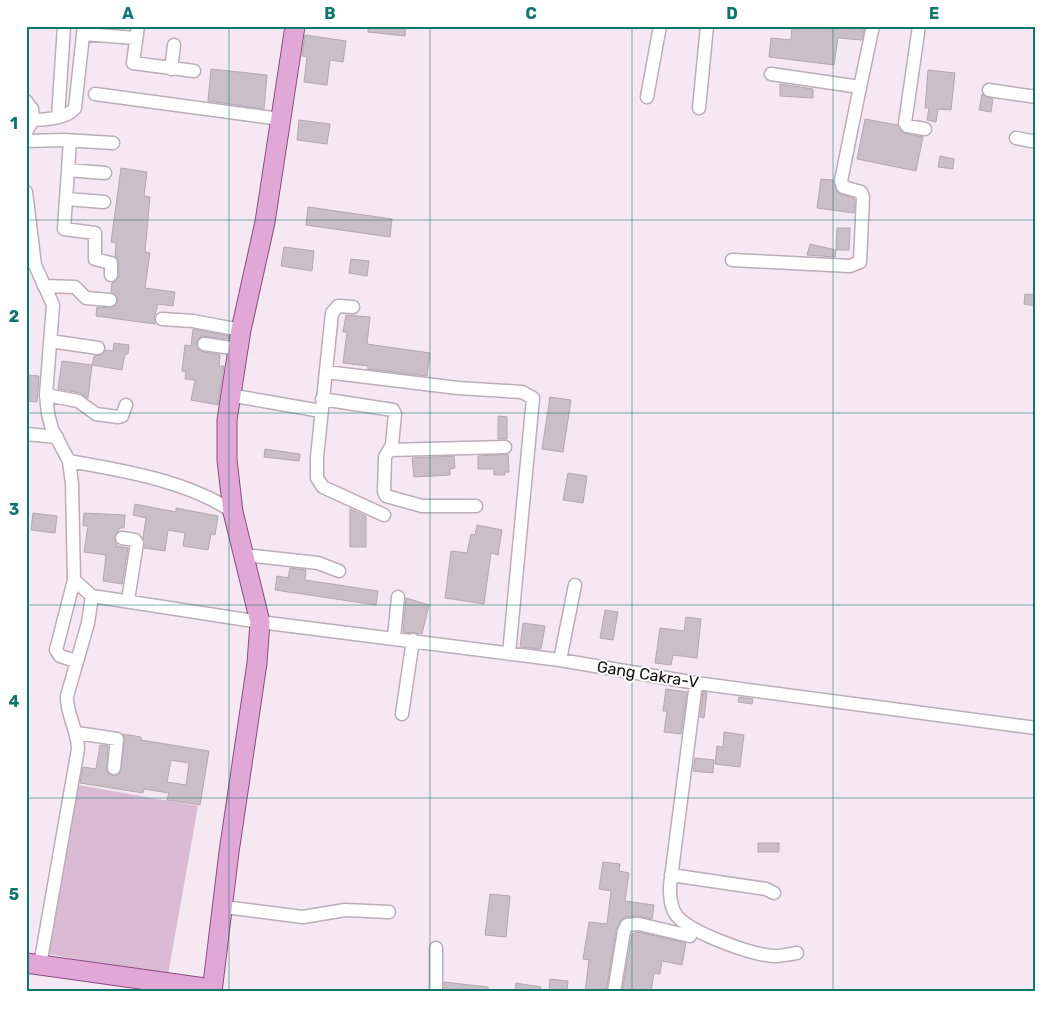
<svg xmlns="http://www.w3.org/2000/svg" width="1062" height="1018" font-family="Rubik,sans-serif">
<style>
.green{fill:#dbbad4}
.building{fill:#cabec7;stroke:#b4a8b1;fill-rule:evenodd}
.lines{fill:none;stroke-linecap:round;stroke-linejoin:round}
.street-casing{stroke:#baaeb7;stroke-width:15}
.primary-casing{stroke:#8c4c81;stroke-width:21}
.street{stroke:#fff;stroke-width:12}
.primary{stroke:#e1a7d7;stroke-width:19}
.grid{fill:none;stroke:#0f766e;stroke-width:1;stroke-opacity:0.55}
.labels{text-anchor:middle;stroke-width:4;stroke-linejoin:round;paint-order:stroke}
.street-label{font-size:16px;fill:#130f12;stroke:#fff}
.neatline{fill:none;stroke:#0f766e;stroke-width:2}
.grid-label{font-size:16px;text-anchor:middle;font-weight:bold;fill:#0f766e}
</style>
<rect width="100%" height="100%" fill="#f5e8f2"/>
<path class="green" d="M78,785L198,806L168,975L48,954Z"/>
<path class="building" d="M368,26H406L405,36L368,32Z
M792,26H865L862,40L838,38L834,65L769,57L771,38L791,40Z
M305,35L346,41L343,62L330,60L327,85L304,82L307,57L302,56Z
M211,69L267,75L264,109L208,101Z
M928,70L955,73L951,110L938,109L936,122L927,120L929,108H925Z
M780,84L813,89V98L780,96Z
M982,94L993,99L991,112L979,110Z
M865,119L898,125L903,133L923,137L916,171L857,159Z
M299,120L330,124L327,144L297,140Z
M940,156L954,159L953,169L938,167Z
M121,168L147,172L144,196L150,197L145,252L150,253L145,288L175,292L173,306L158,304L154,318L155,324L96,316L97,307L113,308L118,301L117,296L111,292L112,283L118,279L119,275L118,260L115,256L116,243L111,242Z
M821,179L833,180L838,193L855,199L854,213L817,208Z
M308,207L392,219L390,237L306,225Z
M837,228H850L849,250H836Z
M810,244L836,250L835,257L807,255Z
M284,247L314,251L312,271L281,266Z
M351,259L369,261L367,276L349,273Z
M1025,294L1036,295V306L1024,304Z
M346,315L370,317L367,344L430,353L427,376L368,369V366L343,363L347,332H343Z
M193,329L229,336L228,339L201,336L196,343L199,351L220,355L219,366H224L218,405L191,400L195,380L185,379L186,372L182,371L185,345L191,346Z
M114,343L129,345L128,354H125L122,370L92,365L88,398L80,393L58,389L62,361L92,365L94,356L101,355L106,350L113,351Z
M26,375L39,376L37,402L26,401Z
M550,397L571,400L563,452L542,449Z
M498,416L507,417V439H498Z
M265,449L300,454L299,461L264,457Z
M508,454L509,472H505V475H494V469H478V456Z
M454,456L455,468L450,469V475L414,477L412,458Z
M568,473L587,476L583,503L563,500Z
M135,504L176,512V508L218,516L215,535L211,534L208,550L183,546L185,533L168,530L165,551L144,548L143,537L146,518L133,515Z
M350,509L366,516V547H350Z
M33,513L57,516L55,533L31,530Z
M84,513L125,515L124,528H120L114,537L117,546L128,548L122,584L103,581L106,555L84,552L88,526H83Z
M477,525L502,530L498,555L491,553L484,604L445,598L451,551L467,553L471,534L475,535Z
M290,568L306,570L305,580L378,591L376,605L275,590L277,576L288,578Z
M406,598L429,605L422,634L403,632Z
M605,610L618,612L613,640L600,638Z
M686,617L701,619L697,658L673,655L671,665L655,663L660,628L684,631Z
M523,623L545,626L541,649L520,647Z
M666,689L687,692L681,734L664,732L667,711H663Z
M703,692L707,693L704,718L700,717Z
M739,697L753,699L752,704L738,702Z
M724,732L744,735L740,767L715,764L717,746L723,747Z
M123,734L141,737V740L209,751L200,805L167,800L169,793L144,789L143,793L80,783L83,767L96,769L100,745L108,746L107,772L114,776L120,773L125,740ZM171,760L189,763L186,785L167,782Z
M695,758L714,760L713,773L693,771Z
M758,843H779V852H758Z
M603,862L620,864L619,871L629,873L625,901L654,905L652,919L638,916L626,917L620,921L616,930L606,992H585L589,960L583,959L589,922L607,924L611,891L599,889Z
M490,894L510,896L506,937L485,935Z
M638,932L686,943L682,965L662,961L660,974L654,973L651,992H622L632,934Z
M550,979L568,981L567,992H549Z
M444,982L488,987V992L444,991Z
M516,983L541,987L540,992H515Z"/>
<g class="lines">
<g class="street-casing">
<path id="street" d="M138,26L133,63L194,71
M919,26L905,123L907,126L925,129
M83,34L136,38
M171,69L174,45
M771,74L860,87L873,26
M989,90L1036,97
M95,94L280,119
M647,97L660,26
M26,101L32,109L33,120
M699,108L707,26
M58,117L64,26
M26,132L33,120C45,120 68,118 75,108L84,26
M1016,138L1036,142
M26,141L64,140L113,143
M70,141L64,229L95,233V259L111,263V275
M68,170L105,173
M26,192L35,265L53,305L46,395L48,414L52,429L69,461L72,484L74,580L56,650L60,656L76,661
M67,199L104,202
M732,260L850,266L860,262L863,197L861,192L843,187L841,181L860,87
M44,286L75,287L86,298L110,300
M353,307L338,306L332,313L317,457V478L323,487L384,515
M162,319L193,321L241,330
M50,341L98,348
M204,344L238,349
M326,372L458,388L522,392L533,398L509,654
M46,395L78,401L96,414L118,417L122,416L126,405
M229,395L321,411
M322,399L393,410L395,414L392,445L385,457L384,492L386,496L422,506H476
M26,434L57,437
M389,450L505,447
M69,461C121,470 189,481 233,512
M122,538L135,540L137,543L128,600
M244,555L318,563L339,571
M74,580L92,596L260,622L560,660L696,683L1036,728
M394,637L398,597
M560,660L575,585
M696,683L670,886C670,895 670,908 677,916C691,933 752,955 774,956C781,956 789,954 797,953
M402,714L413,640
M77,733L117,739L114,768
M671,875L766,889L774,893
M224,907L303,917L345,910L389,912
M40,965L78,749C78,730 66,714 67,696L88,623L92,596
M436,992V948
M614,992L624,931L627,925L639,924L690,936"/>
</g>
<g class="primary-casing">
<path id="primary" d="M26,963L212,989
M212,992L229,852L257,663L260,622L233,512L227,460V420L241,330L265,222L295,26"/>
</g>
<use href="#street" class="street"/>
<use href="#primary" class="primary"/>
</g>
<path class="grid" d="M229,26V992M430,26V992M632,26V992M833,26V992M26,220H1036M26,413H1036M26,605H1036M26,798H1036"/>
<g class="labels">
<g class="street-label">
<text transform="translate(648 674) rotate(9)" y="6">Gang Cakra-V</text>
</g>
</g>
<rect width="1062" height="1018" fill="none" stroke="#ffffff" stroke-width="55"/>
<rect x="28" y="28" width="1006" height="962" class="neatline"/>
<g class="grid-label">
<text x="128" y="19">A</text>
<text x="330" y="19">B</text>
<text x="531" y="19">C</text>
<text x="732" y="19">D</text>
<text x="934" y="19">E</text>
<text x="14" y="129">1</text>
<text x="14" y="322">2</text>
<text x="14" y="515">3</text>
<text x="14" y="707">4</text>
<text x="14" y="900">5</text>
</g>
</svg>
